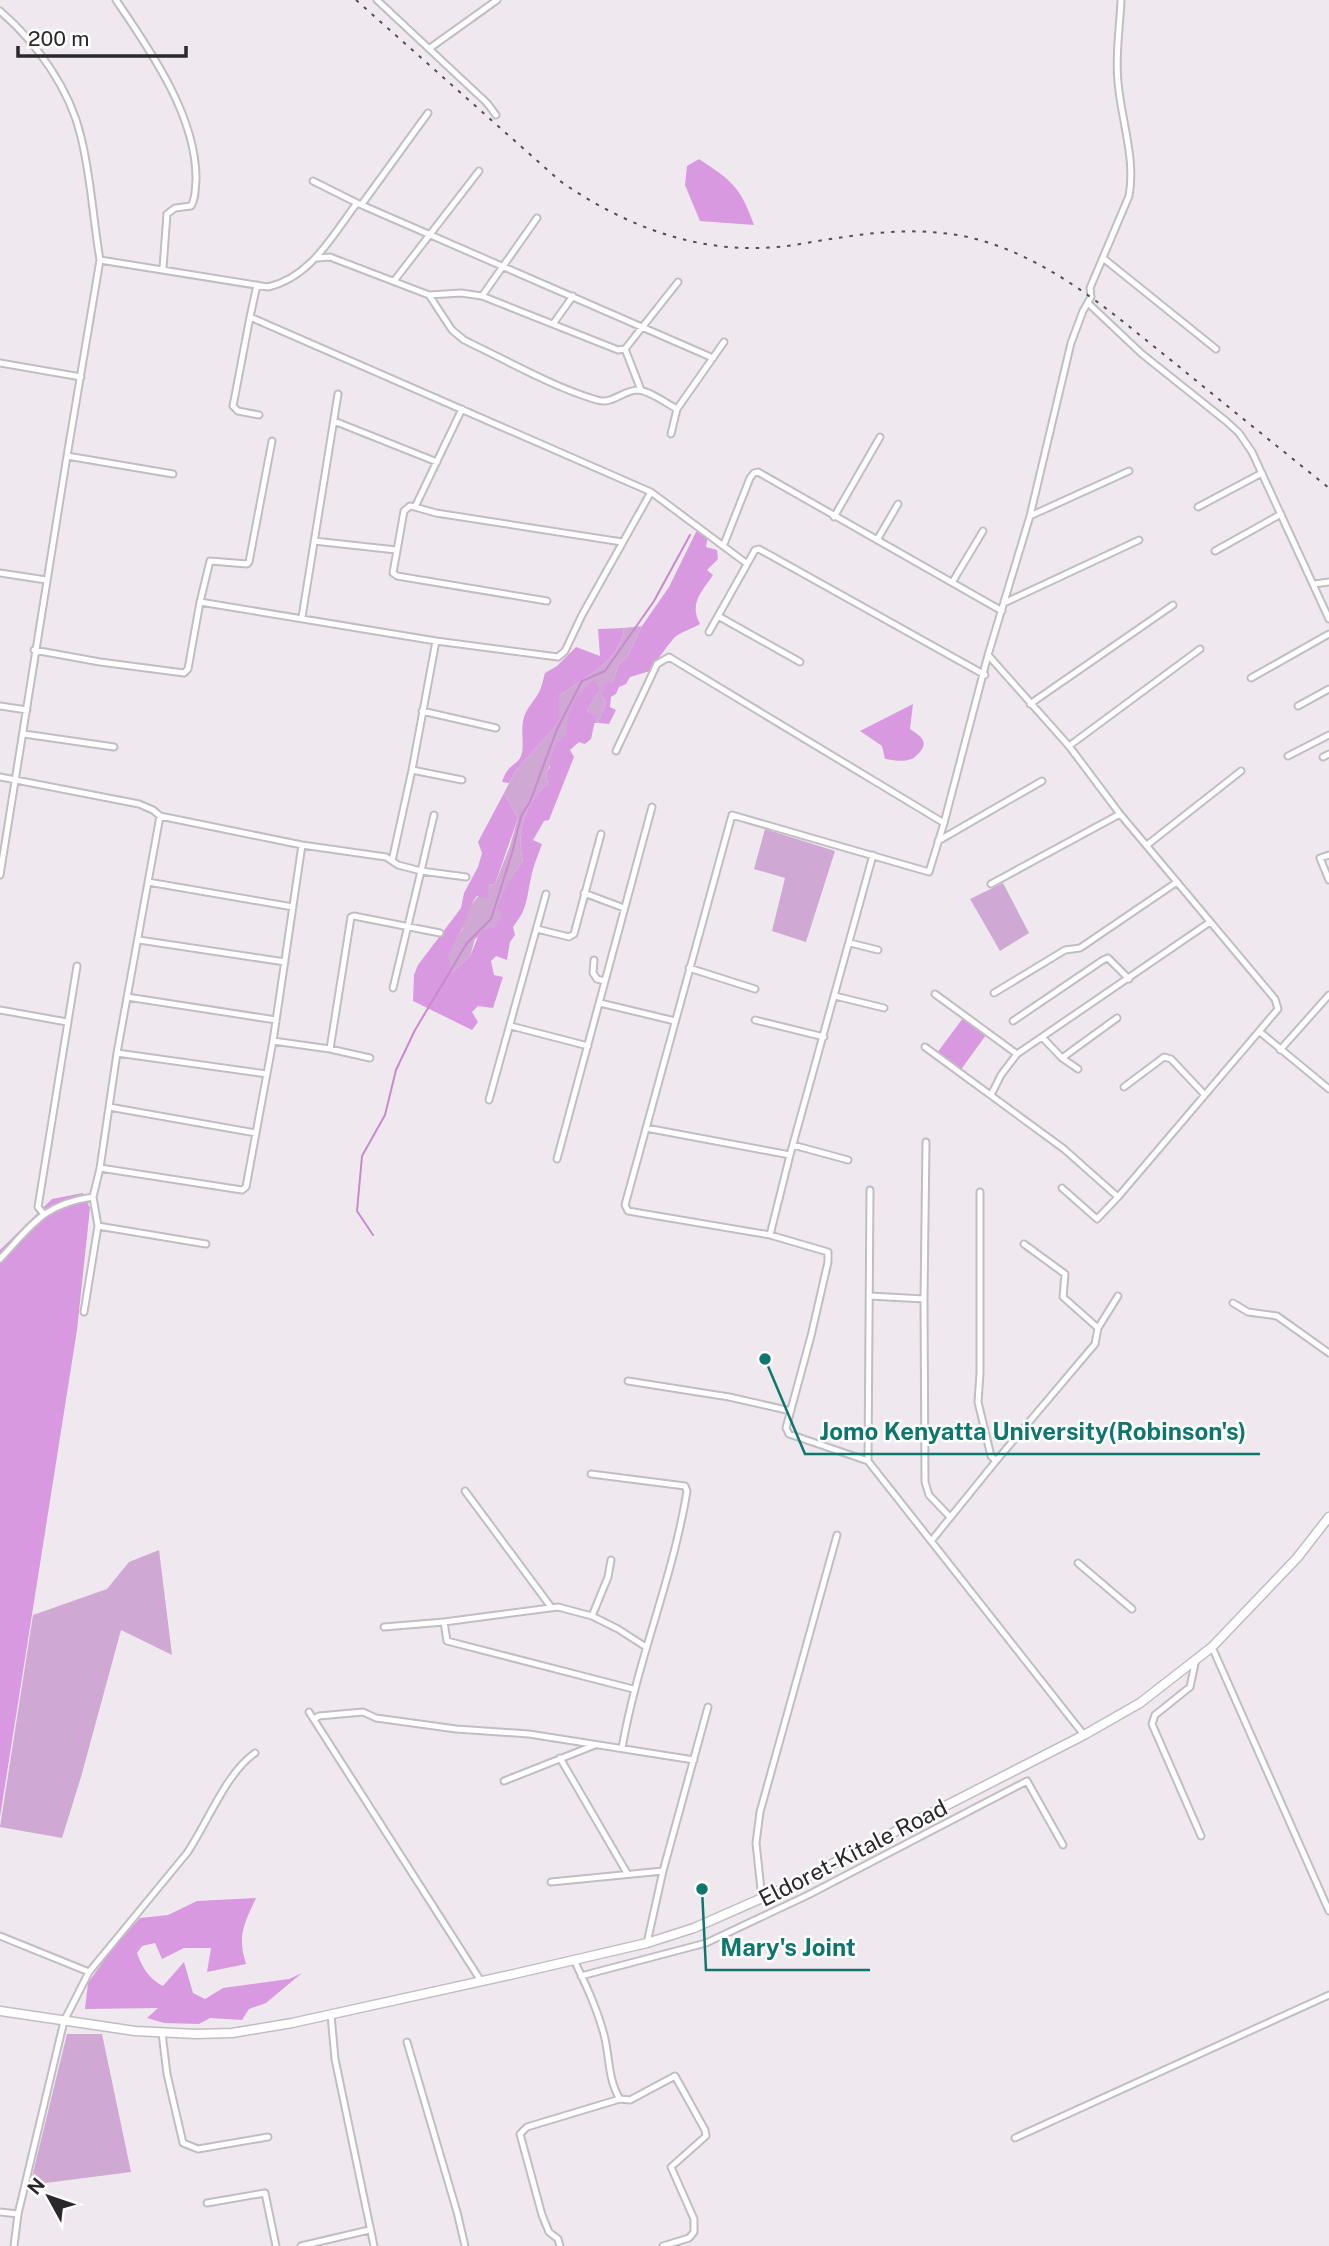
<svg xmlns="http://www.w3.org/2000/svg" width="1329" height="2246" font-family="'Public Sans',sans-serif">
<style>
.green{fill:#cfa8d3}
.forest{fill:#d899e0}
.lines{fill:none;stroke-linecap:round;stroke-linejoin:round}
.stream{stroke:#c889cf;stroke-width:2}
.minor-casing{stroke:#c2bcc3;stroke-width:9}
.trunk-casing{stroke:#c2bcc3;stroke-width:11}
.minor{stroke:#fff;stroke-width:5}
.trunk{stroke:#fff;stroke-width:8}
.rail{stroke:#514f51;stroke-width:2;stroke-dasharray:3.5 7;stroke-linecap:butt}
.labels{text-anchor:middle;stroke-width:5;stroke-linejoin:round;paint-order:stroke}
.street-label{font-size:23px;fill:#2a282a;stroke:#fff}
.leader{fill:none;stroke:#0f766e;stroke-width:2.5}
.callout-dot{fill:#0f766e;stroke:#fff;stroke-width:2.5}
.callout-label{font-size:24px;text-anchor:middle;font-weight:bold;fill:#0f766e;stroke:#fff;stroke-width:5;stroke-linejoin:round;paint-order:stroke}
</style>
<rect width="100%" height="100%" fill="#efe9ef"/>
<path class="green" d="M642,626L627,657L619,664L613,682L603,697L606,703L598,723H593L595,716L587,711L600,689L566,735L546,773L548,784C525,802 516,833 523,861L511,877L506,892L503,917L494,927L475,939L470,956L453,972L448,964L450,947L462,930L468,908L488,885L495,884L510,846L518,818L504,793L516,770L555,727L559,720V696C584,677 620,663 624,628Z
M765,829L835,851L806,942L772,931L785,878L754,869Z
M1003,883L1029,933L1000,951L970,899Z
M159,1550L172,1655L121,1630L81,1777L62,1838L0,1827L33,1615L107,1589L129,1562Z
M67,2034H102L131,2172L30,2185Z"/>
<path class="forest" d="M699,159C732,181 740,186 754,225L700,221L685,185L687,166Z
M700,530L708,535L706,547L717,550L718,559L707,570L713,575C701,593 689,603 700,624C692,629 680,632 674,638C669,644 653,665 650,671L630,677L626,684L619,687L616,694L611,697L610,707L616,710L609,724L598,723L606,703L601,693L605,691L603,685L613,682L619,664L627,657L642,626L669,587L696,532Z
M624,628C620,663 584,677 559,696V720L555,727L516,770L509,783L502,782C508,763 516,767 521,756C525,746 520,730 524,717C527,708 533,702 538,694C542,688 543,679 545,673L557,666L576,647L600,656L598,629Z
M594,680L600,689L587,711L596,716L591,739L585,744L579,742L570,750L574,757L549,820L544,821L533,840L542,844C538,855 533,867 531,878C526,900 528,908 513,927L515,935L510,942L507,960L496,956L491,961L494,975L503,977L493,1008L478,1006L472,1012L478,1022L472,1030L413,1001L414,975L418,965L461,908L464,893L478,867L482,853L478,842L504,793L518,818L495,884L488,885V898L477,896C466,910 468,918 461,931C453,946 443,955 453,972L470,956L480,932L494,927L502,917L498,907L511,877L523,861C516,833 525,802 548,784L546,773L550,767C549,756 557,740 566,735C568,710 573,697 594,680Z
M913,704L910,729C921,736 930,742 918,754C914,758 913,759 908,760C901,762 893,760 885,759L882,746L860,731Z
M963,1018L986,1035L960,1071L937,1053Z
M83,1193L90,1208L77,1330L0,1817V1250L52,1199Z
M256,1898C244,1924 237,1936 246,1964L207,1972L211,1948H184L162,1959L155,1943L142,1946L137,1953C142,1967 149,1979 163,1986L184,1962L193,1993L205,1999L223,1988L289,1979L302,1973L266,2003L249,2009L242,2020L210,2018L199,2024L164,2023L147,2018L158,2008L85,2009L88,1983L112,1949L140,1918L168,1915L197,1901Z"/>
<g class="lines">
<path class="stream" d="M373,1235L357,1211L362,1156L385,1115L396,1070L415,1030L467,943L491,919L512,853L521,816L530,802L557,729L582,681L605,671L654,601L690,535"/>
<g class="minor-casing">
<path id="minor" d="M116,0C150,50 197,117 196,180C195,190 196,198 191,206L175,208L167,214L163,268
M377,0L487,103L496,115
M0,11C36,42 70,89 81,137C91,177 93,219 100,260
M430,48L497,0
M313,181L357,203L713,358
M362,204L428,113
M317,258L330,257L429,295L461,293L482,296L618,350L625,349L678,282
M1103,258L1216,349
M394,281L479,171
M257,285L250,317L651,492L746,563
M429,295L452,330L464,340C504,359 555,388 597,400C612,405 623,390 638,390C650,391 666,403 677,409
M482,296L537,218
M1089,304L1142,354L1226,421L1239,433L1252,452L1329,619
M250,317L233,406L238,411L259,415
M553,324L573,296
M625,349L641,390
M0,363L81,377
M462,409L415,507L410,506L404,511L393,573L397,576L547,601
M334,421L437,462
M671,434L677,409L724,342
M173,474L67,456L100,260L268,287C311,277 332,236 357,203
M415,507L436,513L622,542
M1198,507L1262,473
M1030,516L1129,471
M834,517L880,437
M877,540L898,504
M314,541L396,550
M724,544L750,478L754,473L758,472L1002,611
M1215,551L1281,514
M0,573L46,580
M953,581L983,531
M1314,584L1329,582
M200,602L210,561L247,564L249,562L272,441
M1004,603L1139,540
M718,616L800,662
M302,617L338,394
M709,632L755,550L759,549L985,675
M34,650L100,662L184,673L188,669L200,602L436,641L558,657L565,651L582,615L651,492
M1251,678L1329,634
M1030,704L1173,605
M0,706L27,710
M1298,706L1329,689
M422,711L496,728
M24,734L114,747
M1069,746L1200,649
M616,751L657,664L669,657L944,823
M1288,756L1329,735
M1323,757L1329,754
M412,770L462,780
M0,777L139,804L153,810L160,816L302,845L386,857L398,865L421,871L393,988
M434,815L421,871L466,877
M938,841L1042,781
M1147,845L1241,771
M1329,855L1320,858L1329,880
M392,861L412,770L436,641
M0,875L67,456
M148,882L293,907
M991,884L1120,814
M584,893L624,908
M537,929L569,937L574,934L601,834
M139,940L285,962
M850,943L878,950
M594,960L593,973L597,979L605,981
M689,968L755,989
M994,993L1065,950L1080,948L1177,882
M935,994L1017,1054
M835,996L884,1008
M127,997L276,1020
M600,1003L675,1021
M0,1010L67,1022
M755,1020L824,1037
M1013,1021L1103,960L1108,958L1129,979
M511,1026L588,1046
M1260,1032L1329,1089
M1042,1037L1062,1058L1117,1018
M273,1041L330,1049L370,1058
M925,1047L1064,1149L1118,1197L1278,1009L1275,999L1120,814L1069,746L988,655
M330,1049L351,917L354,916L440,933
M1280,1050L1329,995
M117,1053L267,1074
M1062,1058L1078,1069
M1124,1087L1164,1057L1171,1059L1204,1094
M991,1095L1001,1075L1017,1054L1210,922
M489,1100L546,894
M109,1107L256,1133
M646,1128L790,1155
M926,1142L924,1299L925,1482L929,1495L950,1517
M793,1145L848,1160
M557,1159L652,807
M100,1168L242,1190L246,1187L273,1041L302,845
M1062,1188L1097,1219L1118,1197
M43,1213L38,1207L77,966
M98,1226L206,1244
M770,1235L790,1155L873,855
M1024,1244L1065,1274L1063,1297L1098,1328
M0,1259C32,1225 43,1204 93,1197
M870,1296L924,1299
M1233,1303L1248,1312L1277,1316L1329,1353
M84,1312L98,1226L93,1197L100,1168L117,1053L160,816
M628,1381L729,1397L791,1411
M868,1461L870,1190
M996,1461L1095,1344L1098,1328L1118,1296
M591,1474L685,1486L687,1491C673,1578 637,1661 622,1748
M465,1491L551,1607
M932,1540L996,1461L991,1456L978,1402L980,1373V1192
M1078,1563L1132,1609
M592,1616L608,1577L611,1560
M444,1622L558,1607L592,1616L618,1629L646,1647
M384,1627L444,1622L447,1641L633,1689
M1212,1647L1329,1911
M1196,1659L1190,1687L1155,1715L1152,1724L1201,1836
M309,1712L481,1981
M314,1719L319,1716L363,1712L376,1718L456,1729L529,1734L694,1760
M1084,1735L868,1461L789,1434L786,1428L811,1336L828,1262V1252L770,1235L628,1211L625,1205L732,815L929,872L944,823L988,655L1030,516L1071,343L1083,311L1091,297L1090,288L1129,196C1136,158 1121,120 1118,82C1115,55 1120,27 1121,0
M560,1758L627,1873
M504,1781L595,1745
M551,1882L663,1871
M762,1899L756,1843L760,1812L837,1535
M0,1936L89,1972
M647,1943L663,1871L708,1707
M574,1960C585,1983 596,2006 603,2031C610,2053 607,2079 620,2099L630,2100L675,2076L705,2130L706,2136L671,2167L694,2219V2232L689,2238L663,2246
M581,1976L706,1943L808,1895L1027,1781L1063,1845
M331,2015L335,2059L374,2246
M162,2033L167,2074L183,2143L198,2149L268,2137
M407,2042L457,2212L465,2246
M1015,2138L1329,1995
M207,2203L265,2193L276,2246
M0,2212L18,2214
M14,2246L18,2214L64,2021L89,1972L187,1853C208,1822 226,1773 255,1753
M301,2246L369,2230
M560,2246L558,2239L549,2232L542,2215L520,2134L527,2127L620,2099"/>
</g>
<g class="trunk-casing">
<path id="trunk" d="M0,2011L135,2031L196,2034L232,2033L292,2023L514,1974L647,1943L694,1928L787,1887L1084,1735L1140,1703L1212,1647L1297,1558L1329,1517"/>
</g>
<use href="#minor" class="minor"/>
<use href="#trunk" class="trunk"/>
<path class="rail" d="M356,0L560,181C629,229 708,258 794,245C854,235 911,224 972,238C1052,258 1114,315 1177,365C1227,406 1278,447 1329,488"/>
</g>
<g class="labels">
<g class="street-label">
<text transform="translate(853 1853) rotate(-27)" y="8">Eldoret-Kitale Road</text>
</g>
</g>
<path class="leader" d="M765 1359L805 1454H1260M702 1889L706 1970H870"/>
<g class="callout-dot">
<circle cx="765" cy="1359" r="7"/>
<circle cx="702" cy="1889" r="7"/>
</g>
<g class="callout-label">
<text x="1033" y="1440">Jomo Kenyatta University(Robinson's)</text>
<text x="788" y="1956">Mary's Joint</text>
</g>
<g transform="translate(49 2197) rotate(310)" stroke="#ffffff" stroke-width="5" paint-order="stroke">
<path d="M0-5L12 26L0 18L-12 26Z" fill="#2a282a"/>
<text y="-10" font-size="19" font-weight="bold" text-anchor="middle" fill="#2a282a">N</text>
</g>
<path d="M18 46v10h168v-10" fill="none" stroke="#2a282a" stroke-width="3.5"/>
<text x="28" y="46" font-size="21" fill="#2a282a" stroke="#ffffff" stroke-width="5" paint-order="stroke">200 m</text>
</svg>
